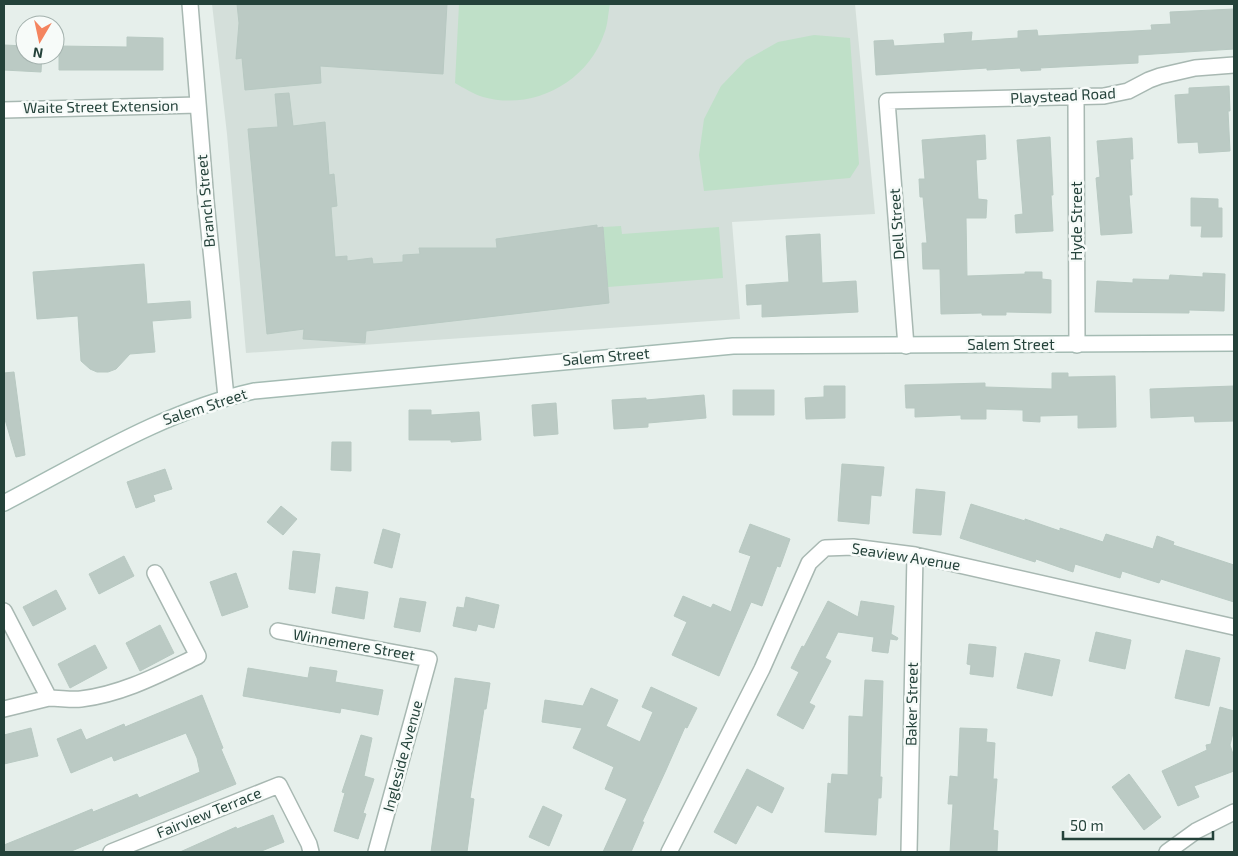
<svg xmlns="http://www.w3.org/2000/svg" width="1238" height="856" font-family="'Exo 2',sans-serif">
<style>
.built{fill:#d4dfda}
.green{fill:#bfe0c8}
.building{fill:#bbcac4;stroke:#b8c9c2}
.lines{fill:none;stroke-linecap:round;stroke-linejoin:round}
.street-casing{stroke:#a8b8b2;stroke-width:18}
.secondary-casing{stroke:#a4bbb3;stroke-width:18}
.street{stroke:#fff;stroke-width:15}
.secondary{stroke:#fff;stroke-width:15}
.labels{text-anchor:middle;stroke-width:5;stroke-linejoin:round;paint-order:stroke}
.street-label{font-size:15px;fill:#24423a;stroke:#f7fbf9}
</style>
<rect width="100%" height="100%" fill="#e6efeb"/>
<path class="built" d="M212,4H855L875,214L732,222L740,319L246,353L227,134Z"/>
<path class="green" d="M459,4H610C608,13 608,25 604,34C587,83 532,111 483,97C473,94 464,88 455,83Z
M814,35L850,38L859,164L850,178L704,191L699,155L704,119L721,86L746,60L778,42Z
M621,226L622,234L719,227L723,278L608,287L603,227Z"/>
<path class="building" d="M237,4H447L443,74L320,66L321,83L245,90L242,58L236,59L239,23Z
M1234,9V49L1138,55V63L1040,68L1041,70L1021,71L1020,68L987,70V68L876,75L874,41L893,40L894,46L945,43L944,34L972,32L971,41L1018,38V31L1037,30L1038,36L1152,30L1151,25L1171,24L1170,12Z
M127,37L163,38V70H59V46L127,47Z
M4,45L25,46V55H42L41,72L4,70Z
M1229,86L1230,111H1228L1230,151L1199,153L1198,142L1178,143L1175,95L1189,94V88Z
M289,93L293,126L325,122L329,175L334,174L337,206L331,207L335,257L347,256V261L372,258L373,264L403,262V255L420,254L419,248H497L496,239L597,225V228L603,227L609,303L366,331L365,343L303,339L304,329L267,334L248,129L278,127L275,94Z
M985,135L986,159L976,160L978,199L987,200L986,218H966L967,276L1025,274V272H1042V279L1051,280V313L1006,312V315H982V313L941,314L940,269H923L922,243H927L923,197H920L919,179H925L922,140Z
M1050,137L1053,195H1051L1053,231L1016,233L1015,215L1023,214L1017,140Z
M1132,138L1133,159H1130L1132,195H1129L1132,233L1101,235L1096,178L1100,177L1097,141Z
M1191,198L1218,199V208H1222V237H1201L1202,226H1191Z
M820,234L822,283L856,281L858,312L762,317V304L747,305L746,285L789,282L786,236Z
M144,264L147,304L190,301L191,318L152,321L155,352L130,354L116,369L108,372H97L90,369L81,361L78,316L37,319L33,272Z
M1203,273L1225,274L1224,311L1189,310V313L1095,312L1097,281L1133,283V279L1169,280L1170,275L1203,277Z
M14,372L25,455L16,457L4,416V373Z
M1052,373H1068V377L1115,376L1116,427L1078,428V415L1040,416V422L1023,421V410L986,409V419H961V415L915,417V408H906L905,385L985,383V387L1052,389Z
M824,386H845V418L806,419L805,398L824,397Z
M1234,386V421L1195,422L1194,416L1151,418L1150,389Z
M733,390H774V415H733Z
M704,395L706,418L648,423V427L614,429L612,400L646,398V400Z
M556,403L558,434L534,436L532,405Z
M409,410H431V415L479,412L481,440L451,442V440H409Z
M332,442H351V471L331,470Z
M842,464L884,467L881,496L871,495L869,524L838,521Z
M165,469L172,489L153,495L155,501L136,508L127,482Z
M916,489L945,492L941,535L913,533Z
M971,504L1025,521V519L1060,531V528L1103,542L1106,534L1153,549L1157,536L1174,542L1173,545L1234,565V602L1161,579L1159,583L1122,571L1120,578L1075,564L1073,572L1036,559L1035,562L960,538Z
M281,506L297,519L283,535L267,522Z
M750,524L790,539L780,567L777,566L762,606L751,602L719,676L672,655L687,622L674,616L683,596L711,608L713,604L731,612L751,556L739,552Z
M383,529L400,534L392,568L374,563Z
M293,551L320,554L315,593L289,589Z
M124,556L134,576L99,594L89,574Z
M236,573L248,607L222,616L210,582Z
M336,587L368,592L364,619L332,613Z
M56,590L66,609L33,626L23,607Z
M466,597L499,605L494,628L478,624L476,631L453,626L457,607L464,608Z
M400,598L426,602L420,632L394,627Z
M828,601L858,617L861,601L894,606L891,634L898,638L897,640L890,639L888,653L872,651L874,637L838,632L825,658L831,661L809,703L815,706L803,729L777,715L799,672L791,668L802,646L804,647Z
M160,625L174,653L140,671L126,643Z
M1096,632L1131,640L1125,669L1089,661Z
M969,644L996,647L993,677L970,674L971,665L967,664Z
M95,645L107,668L70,688L58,664Z
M1186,650L1220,658L1209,706L1175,698Z
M1025,653L1060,660L1052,696L1017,688Z
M310,667L337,671L335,682L383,690L378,715L341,708L340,713L243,696L248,668L308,678Z
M455,678L490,683L486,709H484L470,798L474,799L467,852H431Z
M865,680L883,681L880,777H882L881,798H878L876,835L825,832L828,783L831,784L832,774L848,775L849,716L863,717Z
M651,687L697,708L687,728L685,727L666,770L642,822H644L631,852H603L627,799L605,789L614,767L573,748L582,728L542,722L545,700L583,706L591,688L618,700L606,726L640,742L653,712L642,707Z
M202,695L223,748L221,749L236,784L69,852H4V845L51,826L92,809L93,812L137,794L139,798L200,772L197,758L186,733L114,761L112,756L71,773L57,739L81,729L86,740L124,724L125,727Z
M1220,707L1234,711V729L1230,745L1234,757V771L1194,786L1199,797L1178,806L1162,771L1207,750L1206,745L1211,744Z
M31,728L38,756L4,764V735Z
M960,728L987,729L986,742L995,743L993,779H997L993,830L998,831L997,852H950L953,804H948L950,776L958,777Z
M361,735L372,738L364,776L374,779L363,813L366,814L358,839L334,831L345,793L342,792Z
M747,769L784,788L772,813L757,805L736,844L714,832Z
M1129,774L1161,817L1144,830L1112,787Z
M543,806L562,815L549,846L529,837Z
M273,815L284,842L259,852H180L236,827L237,829Z"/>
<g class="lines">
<g class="street-casing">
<path id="street" d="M190,4L206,201L226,397
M1076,98L1077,345
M4,110L198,105
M906,346L887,101L1104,96L1128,91L1149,80L1160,76L1195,68L1234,65
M4,611L49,698C60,698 71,700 81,699C123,694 160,674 198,656L155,573
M278,631L429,659L376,852
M4,709L49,698
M111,852L279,785L309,844L311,852
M669,852L762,669L809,563L825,548L853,547L915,555L1234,627
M909,852L915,555
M1167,852L1196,831L1234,812"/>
</g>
<g class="secondary-casing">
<path id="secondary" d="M4,503C85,461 164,411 254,391L733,346L1234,343"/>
</g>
<use href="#street" class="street"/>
<use href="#secondary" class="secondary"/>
</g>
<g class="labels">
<g class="street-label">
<text transform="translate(1063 96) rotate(-3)" y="5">Playstead Road</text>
<text transform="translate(101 107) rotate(-1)" y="5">Waite Street Extension</text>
<text transform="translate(206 201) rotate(-95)" y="5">Branch Street</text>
<text transform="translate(1077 221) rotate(-90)" y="5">Hyde Street</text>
<text transform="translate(897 224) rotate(-94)" y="5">Dell Street</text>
<text x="1011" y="350">Salem Street</text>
<text transform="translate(606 357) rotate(-5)" y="5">Salem Street</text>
<text transform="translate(205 407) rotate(-18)" y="5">Salem Street</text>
<text transform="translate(906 557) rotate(9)" y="5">Seaview Avenue</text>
<text transform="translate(354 645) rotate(10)" y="5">Winnemere Street</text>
<text transform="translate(912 704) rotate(-89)" y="5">Baker Street</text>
<text transform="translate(403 756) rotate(-75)" y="5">Ingleside Avenue</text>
<text transform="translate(209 813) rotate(-22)" y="5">Fairview Terrace</text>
</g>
</g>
<rect width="1238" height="856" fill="none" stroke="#24423a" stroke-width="10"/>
<g transform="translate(40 40) rotate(189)"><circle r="24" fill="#f7fbf9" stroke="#a3b1ad"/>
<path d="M0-4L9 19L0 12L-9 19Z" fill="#f4845f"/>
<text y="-8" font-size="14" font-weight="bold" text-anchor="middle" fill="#24423a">N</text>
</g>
<path d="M1063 831v8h150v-8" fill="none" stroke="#24423a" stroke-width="2.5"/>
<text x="1070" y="831" font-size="15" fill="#24423a" stroke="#f7fbf9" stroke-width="4" paint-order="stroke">50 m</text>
</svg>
